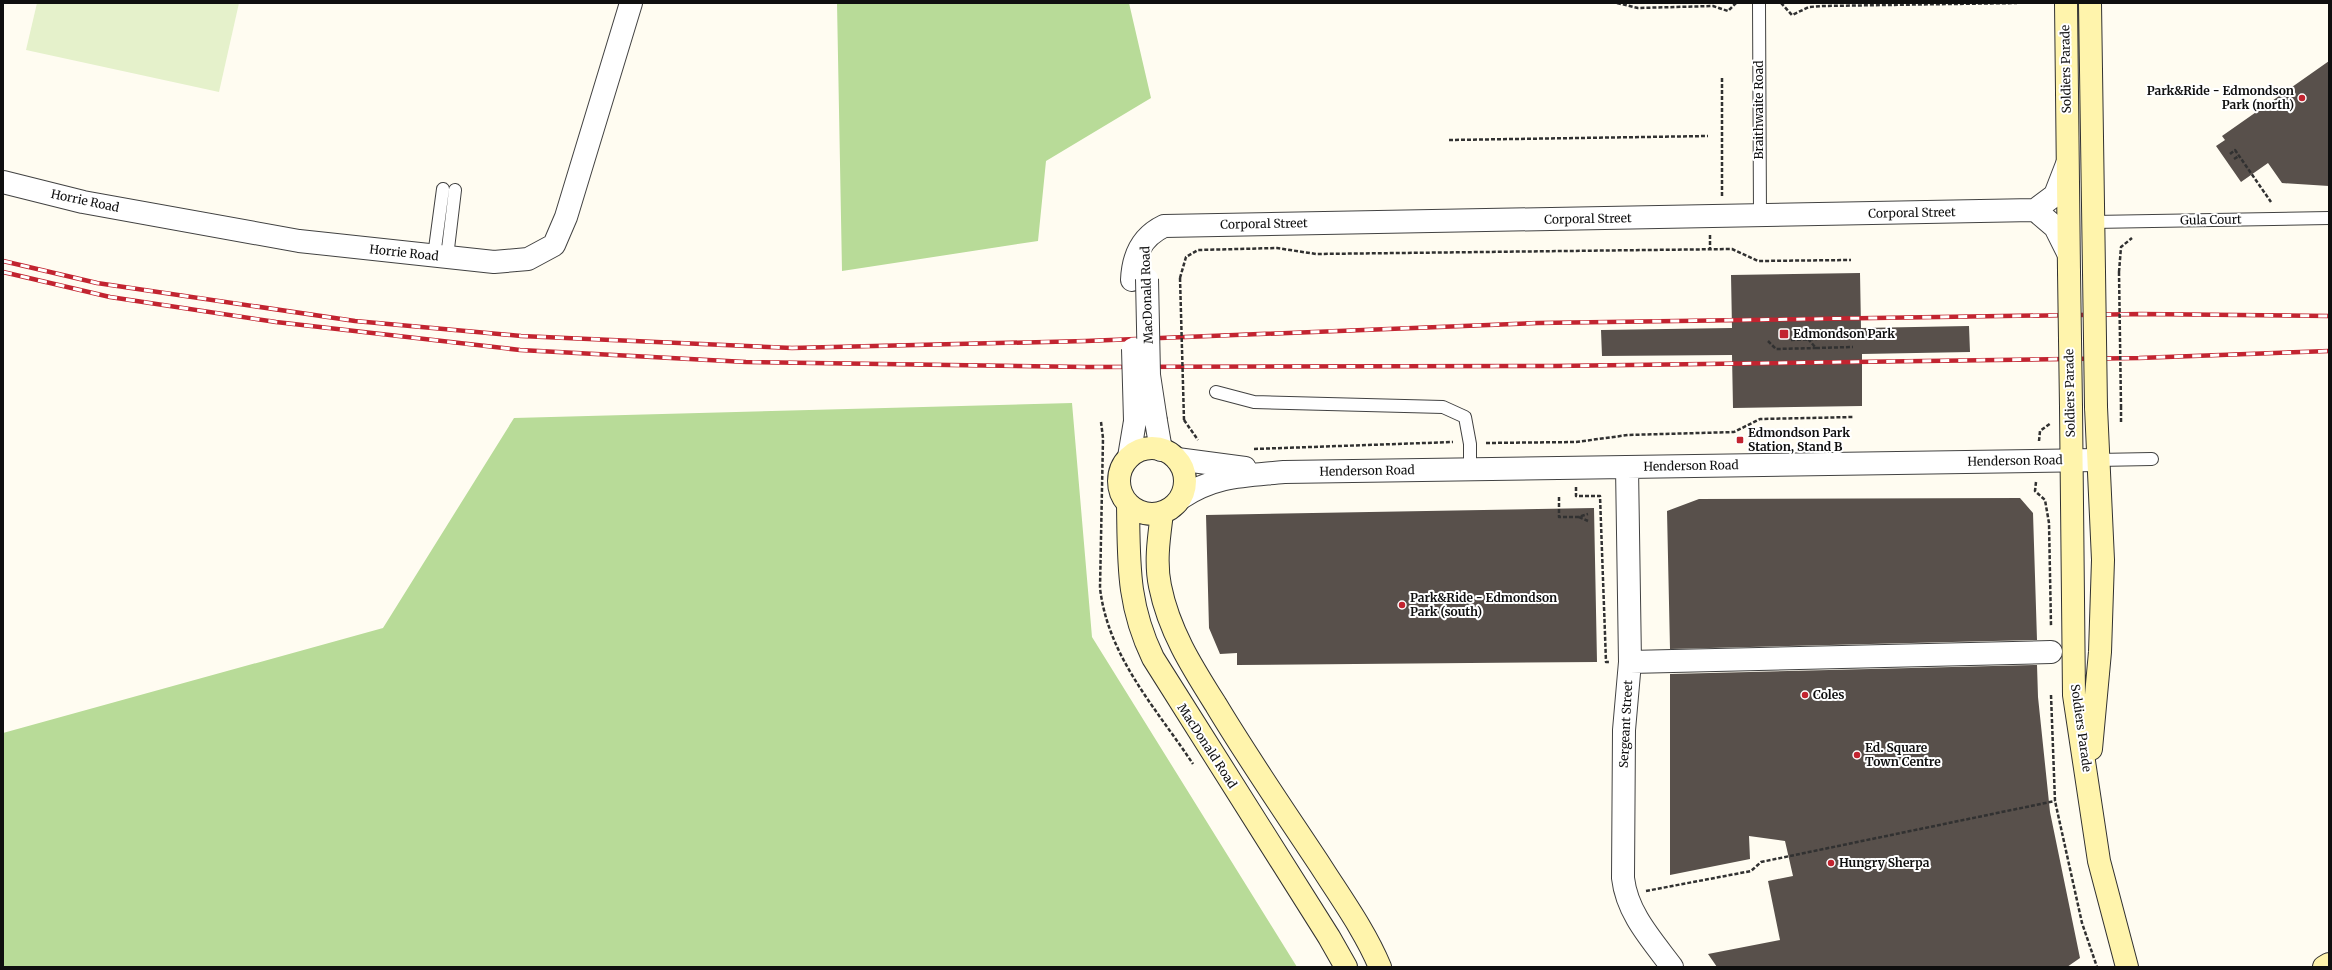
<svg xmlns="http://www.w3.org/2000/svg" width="2332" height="970" font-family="Merriweather,serif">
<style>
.forest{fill:#b8db98}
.pitch{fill:#e5f1cb}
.building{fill:#58504b}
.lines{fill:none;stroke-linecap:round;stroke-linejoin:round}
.lane-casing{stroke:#424242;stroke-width:14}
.street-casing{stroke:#424242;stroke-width:24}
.secondary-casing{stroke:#313131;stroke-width:24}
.path{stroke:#313131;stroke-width:2.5;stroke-dasharray:4 2;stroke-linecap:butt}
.lane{stroke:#fff;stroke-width:12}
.street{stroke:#fff;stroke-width:22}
.secondary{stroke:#fff4ac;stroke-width:22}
.rail-casing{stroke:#c22430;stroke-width:4.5}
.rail{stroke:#fff;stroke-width:3;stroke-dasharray:9;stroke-linecap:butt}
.street-bridge-casing{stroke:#424242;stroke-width:24;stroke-linecap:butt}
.secondary-bridge-casing{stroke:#313131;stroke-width:24;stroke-linecap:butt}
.path-bridge{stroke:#313131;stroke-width:2.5;stroke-dasharray:4 2;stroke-linecap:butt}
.street-bridge{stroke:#fff;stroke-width:22}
.secondary-bridge{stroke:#fff4ac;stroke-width:22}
.poi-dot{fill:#c22430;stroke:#fff;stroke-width:1.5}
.labels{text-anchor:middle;stroke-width:4;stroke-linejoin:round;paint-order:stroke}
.street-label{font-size:12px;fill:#0f0f0f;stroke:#fff}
.poi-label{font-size:12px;font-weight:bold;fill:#0f0f0f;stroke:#fff;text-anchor:start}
</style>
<rect width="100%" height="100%" fill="#fffcf1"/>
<path class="forest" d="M837,3H1129L1151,98L1046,161L1038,241L842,271Z
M1072,403L1092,637L1297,967H3V733L383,628L514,418Z"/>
<path class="pitch" d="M37,3H239L219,92L26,50Z"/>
<path class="building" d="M2329,61V186L2282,183L2268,163L2241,182L2216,146L2225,140L2222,136Z
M1860,273L1861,328L1969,326L1970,352L1862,354V406L1733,408L1732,355L1602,356L1601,330L1732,328L1731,275Z
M2020,498L2033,513L2037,640L1670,649L1667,511L1699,499Z
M1594,508L1597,662L1237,665V653L1220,654L1209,628L1206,515Z
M2037,665L2038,697L2050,812L2080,958L2067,967H1717L1708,954L1780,940L1768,881L1793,876L1785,841L1749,836L1750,859L1670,875V674Z"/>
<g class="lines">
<g class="lane-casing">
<path id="lane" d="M1759,3L1760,216
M2093,222L2329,218
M434,256L443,189
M447,257L455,190
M1216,392L1254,402L1443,407L1465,417L1470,444V470
M2097,460L2152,459"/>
</g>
<g class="street-casing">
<path id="street" d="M3,182L83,202L299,241L494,262L528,259L554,245L566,217L631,3
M2035,210L2055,227L2068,253
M1132,280C1133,256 1141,237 1164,226L2035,210L2055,195L2067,164
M1156,421L1161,450
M1129,457L1135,421
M1177,459L1245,468
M1627,467L1630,662L1624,730L1623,878C1627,913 1651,939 1672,967
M1181,498C1216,475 1244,476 1284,472L2097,460
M1630,662L2051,652"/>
</g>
<g class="secondary-casing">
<path id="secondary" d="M2066,3L2069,272
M2090,3L2094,272
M2071,407L2074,695L2099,861L2127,967
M1119 481a33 33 0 1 1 66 0a33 33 0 1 1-66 0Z
M1128,505C1129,563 1127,604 1153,658L1329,937L1346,967
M1162,513C1159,537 1155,562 1160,586C1169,631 1192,667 1216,705C1249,760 1285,812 1320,865C1341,898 1365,931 1380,967
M2091,749L2100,652L2103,560L2096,407
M2324,967L2329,964"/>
</g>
<path class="path" d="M1617,3L1638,8L1713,6L1728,11L1736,3
M1781,3L1792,15L1809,7L1822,6L2017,3
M1449,140L1708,136
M2230,154L2235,150L2271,202
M2234,159L2239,156
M1722,196V78
M1710,235V249
M2119,272L2121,247L2132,238
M1180,278L1186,257L1198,250L1277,248L1316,254L1732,249L1758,261L1851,260
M1808,339L1816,348L1853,347
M1791,340L1817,339
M1768,341L1776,349L1816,348
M2121,406V422
M1184,420L1198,440
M1101,422L1103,438L1100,588C1108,657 1156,708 1193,764
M2039,441L2040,431L2051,423
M1486,443L1576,442L1628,435L1734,432L1760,419L1854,417
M1254,449L1453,442
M2036,482L2035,491L2045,500L2049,523L2051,626
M1576,487V496H1600L1606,662H1609
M1559,497V517H1578L1588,514
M1579,517L1588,521
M2051,695L2055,801L2082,923L2097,967
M1646,891L1751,871L1761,862L2055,801"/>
<use href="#lane" class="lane"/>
<use href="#street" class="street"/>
<use href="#secondary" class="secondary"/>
<g class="rail-casing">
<path id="rail" d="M3,261L97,283L355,321L521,336L792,348L1086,341L1538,323L2141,314L2329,316
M3,272L110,297L276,322L520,350L746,362L1087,367L1554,366L2139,358L2329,351"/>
</g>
<use href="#rail" class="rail"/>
<g class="street-bridge-casing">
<path id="street-bridge" d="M1147,279L1149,375L1156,421
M1133,349L1135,421"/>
</g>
<g class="secondary-bridge-casing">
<path id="secondary-bridge" d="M2069,272L2071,407
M2094,272L2096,407"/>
</g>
<path class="path-bridge" d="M2119,272L2121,406
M1180,278L1184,420"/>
<use href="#street-bridge" class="street-bridge"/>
<use href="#secondary-bridge" class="secondary-bridge"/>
</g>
<g class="poi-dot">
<circle cx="2302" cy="98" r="4"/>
<rect x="1779" y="329" width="10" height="10" rx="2"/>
<rect x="1736" y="436" width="8" height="8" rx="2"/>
<circle cx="1402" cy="605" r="4"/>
<circle cx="1805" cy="695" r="4"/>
<circle cx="1857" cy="755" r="4"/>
<circle cx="1831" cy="863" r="4"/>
</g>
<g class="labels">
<g class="street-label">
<text transform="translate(2066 69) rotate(-91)" y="4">Soldiers Parade</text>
<text transform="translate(1759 110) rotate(-90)" y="4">Braithwaite Road</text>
<text transform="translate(85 201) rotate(12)" y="4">Horrie Road</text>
<text transform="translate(1912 213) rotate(-1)" y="4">Corporal Street</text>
<text transform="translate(1588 219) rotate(-1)" y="4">Corporal Street</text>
<text transform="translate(2211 220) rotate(-1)" y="4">Gula Court</text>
<text transform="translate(1264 224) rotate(-1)" y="4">Corporal Street</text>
<text transform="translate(404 253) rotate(6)" y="4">Horrie Road</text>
<text transform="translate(1147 295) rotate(-92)" y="4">MacDonald Road</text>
<text transform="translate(2070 393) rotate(-91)" y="4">Soldiers Parade</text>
<text transform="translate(2015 461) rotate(-1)" y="4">Henderson Road</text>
<text transform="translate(1691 466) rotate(-1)" y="4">Henderson Road</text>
<text transform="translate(1367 471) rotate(-1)" y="4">Henderson Road</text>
<text transform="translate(1626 724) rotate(-87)" y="4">Sergeant Street</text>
<text transform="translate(2081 728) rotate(82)" y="4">Soldiers Parade</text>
<text transform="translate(1207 746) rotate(57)" y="4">MacDonald Road</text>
</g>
<g class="poi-label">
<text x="2294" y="95" text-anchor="end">Park&amp;Ride - Edmondson<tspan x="2294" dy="14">Park (north)</tspan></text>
<text x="1793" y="338">Edmondson Park</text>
<text x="1748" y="437">Edmondson Park<tspan x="1748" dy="14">Station, Stand B</tspan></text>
<text x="1410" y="602">Park&amp;Ride - Edmondson<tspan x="1410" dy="14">Park (south)</tspan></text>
<text x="1813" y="699">Coles</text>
<text x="1865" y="752">Ed. Square<tspan x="1865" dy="14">Town Centre</tspan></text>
<text x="1839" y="867">Hungry Sherpa</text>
</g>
</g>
<rect width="2332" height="970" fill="none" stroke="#0f0f0f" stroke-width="8"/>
</svg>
